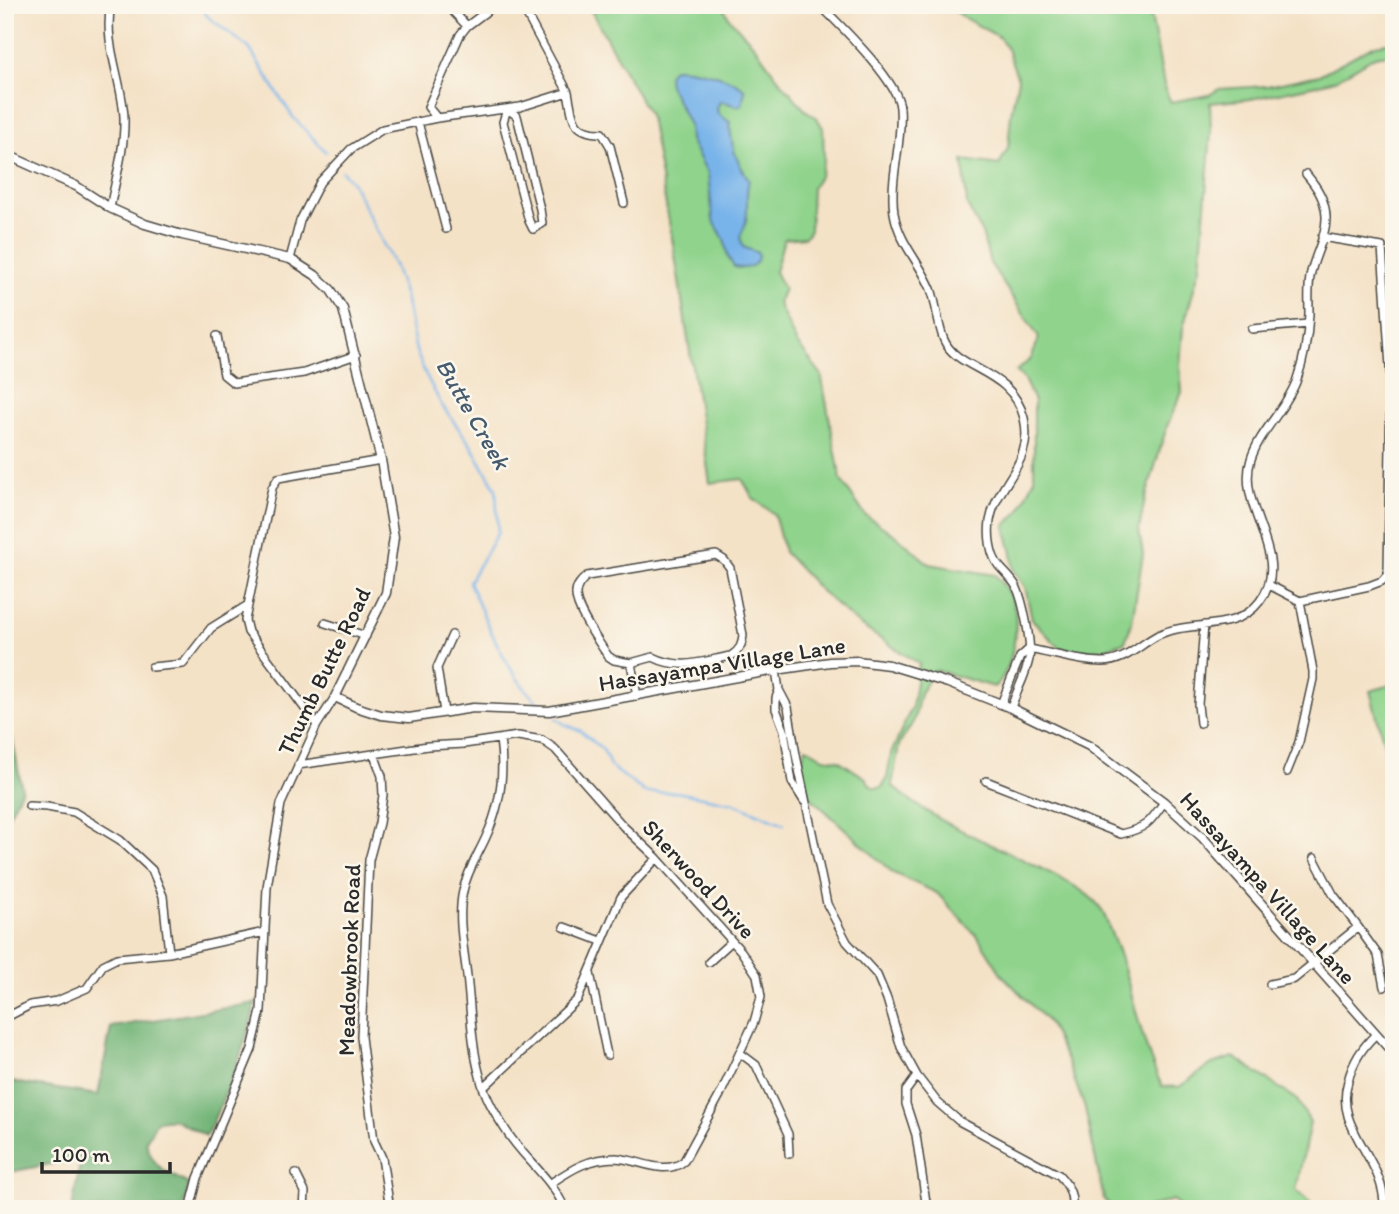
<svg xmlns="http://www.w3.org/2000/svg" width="1399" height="1214" font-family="Itim,sans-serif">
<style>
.green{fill:#8fd38c;stroke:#5d7f5c;stroke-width:2}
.forest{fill:#73b578;stroke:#4f7052;stroke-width:2}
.water{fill:#78b4ea;stroke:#52708a;stroke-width:2}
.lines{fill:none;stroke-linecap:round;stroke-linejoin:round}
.stream{stroke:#78b4ea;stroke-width:2.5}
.minor-casing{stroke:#494642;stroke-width:10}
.tertiary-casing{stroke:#494642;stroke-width:11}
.minor{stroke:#fff;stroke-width:7}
.tertiary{stroke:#fff;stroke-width:8}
.labels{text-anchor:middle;stroke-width:5;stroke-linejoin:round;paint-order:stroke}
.street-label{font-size:23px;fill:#2b2b2b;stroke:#fbf7ec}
.water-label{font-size:24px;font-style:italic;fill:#465b6e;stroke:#fbf7ec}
</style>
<rect width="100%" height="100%" fill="#fbf7ec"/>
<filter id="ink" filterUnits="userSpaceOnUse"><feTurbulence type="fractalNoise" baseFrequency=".0143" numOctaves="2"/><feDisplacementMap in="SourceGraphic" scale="14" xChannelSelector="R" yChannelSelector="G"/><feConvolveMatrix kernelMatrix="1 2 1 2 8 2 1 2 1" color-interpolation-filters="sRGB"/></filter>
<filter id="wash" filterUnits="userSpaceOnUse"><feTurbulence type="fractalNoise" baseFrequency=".00686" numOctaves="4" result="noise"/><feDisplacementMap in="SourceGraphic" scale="28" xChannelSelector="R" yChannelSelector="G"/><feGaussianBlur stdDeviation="1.57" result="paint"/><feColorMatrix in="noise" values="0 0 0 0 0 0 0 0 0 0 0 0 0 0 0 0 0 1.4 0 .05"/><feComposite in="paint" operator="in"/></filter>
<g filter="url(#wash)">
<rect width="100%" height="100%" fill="#f4e2c7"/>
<path class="green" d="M588,5H722L729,18L753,44L777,77L805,110L817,118L823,128L824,159L820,175L812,188L810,230L805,237L784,239L775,272L784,289L778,303L796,342L821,374L841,480L865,515L898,537L929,564L995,575C1002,583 1010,592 1013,603C1020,625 1013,672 994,687L935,670L920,693L914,720L899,745L892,785C933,823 987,841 1036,866C1054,875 1087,890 1099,906C1105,913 1108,926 1112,935C1133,984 1138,1038 1162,1086L1179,1087L1212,1064L1234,1057L1297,1100L1310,1122L1296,1190L1318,1209H1182L1173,1200L1144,1209H1115L1104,1200L1085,1108L1068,1063L1048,1022L1002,975L978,937L937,893L893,873L808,795L800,766L806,747L824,758L838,760L867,779L869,784L874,788L882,787L887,778L891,754L912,707L919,664L858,624L820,590L784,552L774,514L753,498L742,479L710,483L675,255L650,117Z
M947,5H1149L1165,90L1171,102L1209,95L1219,89L1267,86L1319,75L1375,45L1394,42V53L1375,56L1335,80L1316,85L1251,99L1210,103L1211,133L1200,267L1183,328L1180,365L1182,392L1167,426L1144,503L1139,529L1143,554L1132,622L1125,642L1104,649L1082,652L1060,648L1043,631L1032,619L1025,587L1013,569L1012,553L1005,526L1020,510L1034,480V401L1024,379L1016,371L1031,359L1039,338L990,263L982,233L967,205L963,160L999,165L1008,148L1011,114L1018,79L1007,49L999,37L966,19Z
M1394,681V781L1370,691L1388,686Z"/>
<path class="forest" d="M12,737L22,789L5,823V738Z
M256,1003C244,1050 227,1093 206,1136L174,1119L157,1121L146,1141C151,1167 167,1173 189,1184L183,1209H72L81,1158L5,1173V1081L98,1095L111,1027Z"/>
<path class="water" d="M673,68C691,68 733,76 745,90L742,105L737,106L721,101L717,107L718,114L730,122C731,146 735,159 749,180C743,204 753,210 740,237L743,247L758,253C759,267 746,270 734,267L728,257L724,239L713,220L708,174L690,140L689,125L669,85L668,75Z"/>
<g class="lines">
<path class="stream" d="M199,5L208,17L249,48L292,116L326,152
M342,171L352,182L394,265L405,296L416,351L425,373L441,404L470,444L496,489L498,532L469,582C486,620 508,678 540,704
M556,718L564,724L581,731L604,751L610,766L646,793L676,792L734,803L784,824"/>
</g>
</g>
<g filter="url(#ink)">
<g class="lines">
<g class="minor-casing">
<path id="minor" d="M447,5L467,26
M820,5C840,25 899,82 900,108C903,143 889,178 894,213C899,243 920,262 931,289C937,305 937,323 944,340C957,371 1012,369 1024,418C1035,464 996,483 990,521C988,535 990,555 999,566C1005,573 1012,579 1016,586C1023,600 1032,644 1029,659C1026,675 1016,692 1011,708
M568,92C573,117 571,133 602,133L610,146L624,203
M507,109L517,116L540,209L542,223L533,229L529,221L503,122Z
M437,118L428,107L460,35L467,26L495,5
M418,122L446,229
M110,208C116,178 125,148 124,117C122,79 103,43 111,5
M290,259L300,221L320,182L351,149L383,129L437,118L520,107L568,92L522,6L520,5
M1252,329L1308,324
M217,336L224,375L234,383L304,373L356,355
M1269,585L1300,601L1369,586L1382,581L1388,574L1391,382L1382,247L1322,237
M325,623L366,636
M1029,649C1052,653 1078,662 1102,662C1125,662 1139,645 1158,635C1192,619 1235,634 1260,601C1294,556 1235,508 1251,459C1260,431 1285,410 1296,382C1304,360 1308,337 1309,314C1309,302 1308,290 1310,277C1313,257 1327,237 1326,216C1325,199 1317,187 1306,174
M631,663L614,660L608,656C599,642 575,609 576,594C576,586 581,581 587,576L716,555L724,560L730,568L743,635C742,645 740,650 731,656C702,661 681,671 653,657L631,663L637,696
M152,667L183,664L211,628L248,605
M776,670L779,690L788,707L796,755L827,904L847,942L877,975L887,999L901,1047L917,1076L937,1102L959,1121L1059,1175C1069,1186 1073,1194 1072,1209
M779,690L776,698V709L784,730L792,782L804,801
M1001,704L1020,657L1029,649
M444,712L437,668L452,635
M1200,723L1198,705L1204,625
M317,725L248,632L245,620L272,488L278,478L381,460
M500,739C505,774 501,805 486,837C478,855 467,871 463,891C457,918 464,949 467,976C471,1009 471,1044 480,1076C484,1095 494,1112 505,1129C523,1159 550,1175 565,1209
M374,754L382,776L383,795L379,823L369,860L361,1037L374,1141L382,1158L390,1209
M298,765L428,746L464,744L518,736L542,740L555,749L623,826L657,858L741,951L757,975L761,997L754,1022L720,1095L684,1161C665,1177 638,1159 616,1158C589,1158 572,1169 551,1183
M1287,772L1299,742L1313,679V671L1300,601
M986,781L1121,834C1146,828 1150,823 1164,802
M29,806L47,807L74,812L120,840L152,870L163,896L169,953
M1314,858L1333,894L1358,927
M564,927L601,941
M709,962L732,941
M590,973L607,1055
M1270,984L1294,979L1358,927L1378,955L1384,987
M5,1018L30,1005L57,1001L87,988L103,965L117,958L169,953L265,932
M1375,1035C1361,1049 1353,1062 1348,1081C1333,1130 1386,1158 1384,1209
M740,1053L756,1065L788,1134L789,1154
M917,1076L906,1091V1104L916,1135L927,1209
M483,1088L578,999L621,897L657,858
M296,1174L305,1192L304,1209
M190,1209L198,1178L252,1049L261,1011L267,887L281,804L317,725L335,697"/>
</g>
<g class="tertiary-casing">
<path id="tertiary" d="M5,154L76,186L110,208L145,224L182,235L290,259L315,275L331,290L343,309L381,460L394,537L386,593L335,697L356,707L381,715L409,718L473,708L549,711L776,670L830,662L857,661L889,665L948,683L1011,708L1089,746L1164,802L1203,838L1394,1054"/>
</g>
<use href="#minor" class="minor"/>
<use href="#tertiary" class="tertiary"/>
</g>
</g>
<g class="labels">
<g class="street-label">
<text transform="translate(722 664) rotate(-9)" y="8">Hassayampa Village Lane</text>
<text transform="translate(324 671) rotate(-64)" y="8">Thumb Butte Road</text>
<text transform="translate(699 879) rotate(47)" y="8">Sherwood Drive</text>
<text transform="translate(1268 888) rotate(48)" y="8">Hassayampa Village Lane</text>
<text transform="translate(349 960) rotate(-88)" y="8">Meadowbrook Road</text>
</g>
<g class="water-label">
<text transform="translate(473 414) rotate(60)" y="8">Butte Creek</text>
</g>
</g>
<rect width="1399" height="1214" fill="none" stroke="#fbf7ec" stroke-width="28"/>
<path d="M42 1162v10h128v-10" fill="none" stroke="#2b2b2b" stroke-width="3.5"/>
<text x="52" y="1162" font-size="21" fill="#2b2b2b" stroke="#fbf7ec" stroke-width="5" paint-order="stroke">100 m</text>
</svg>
